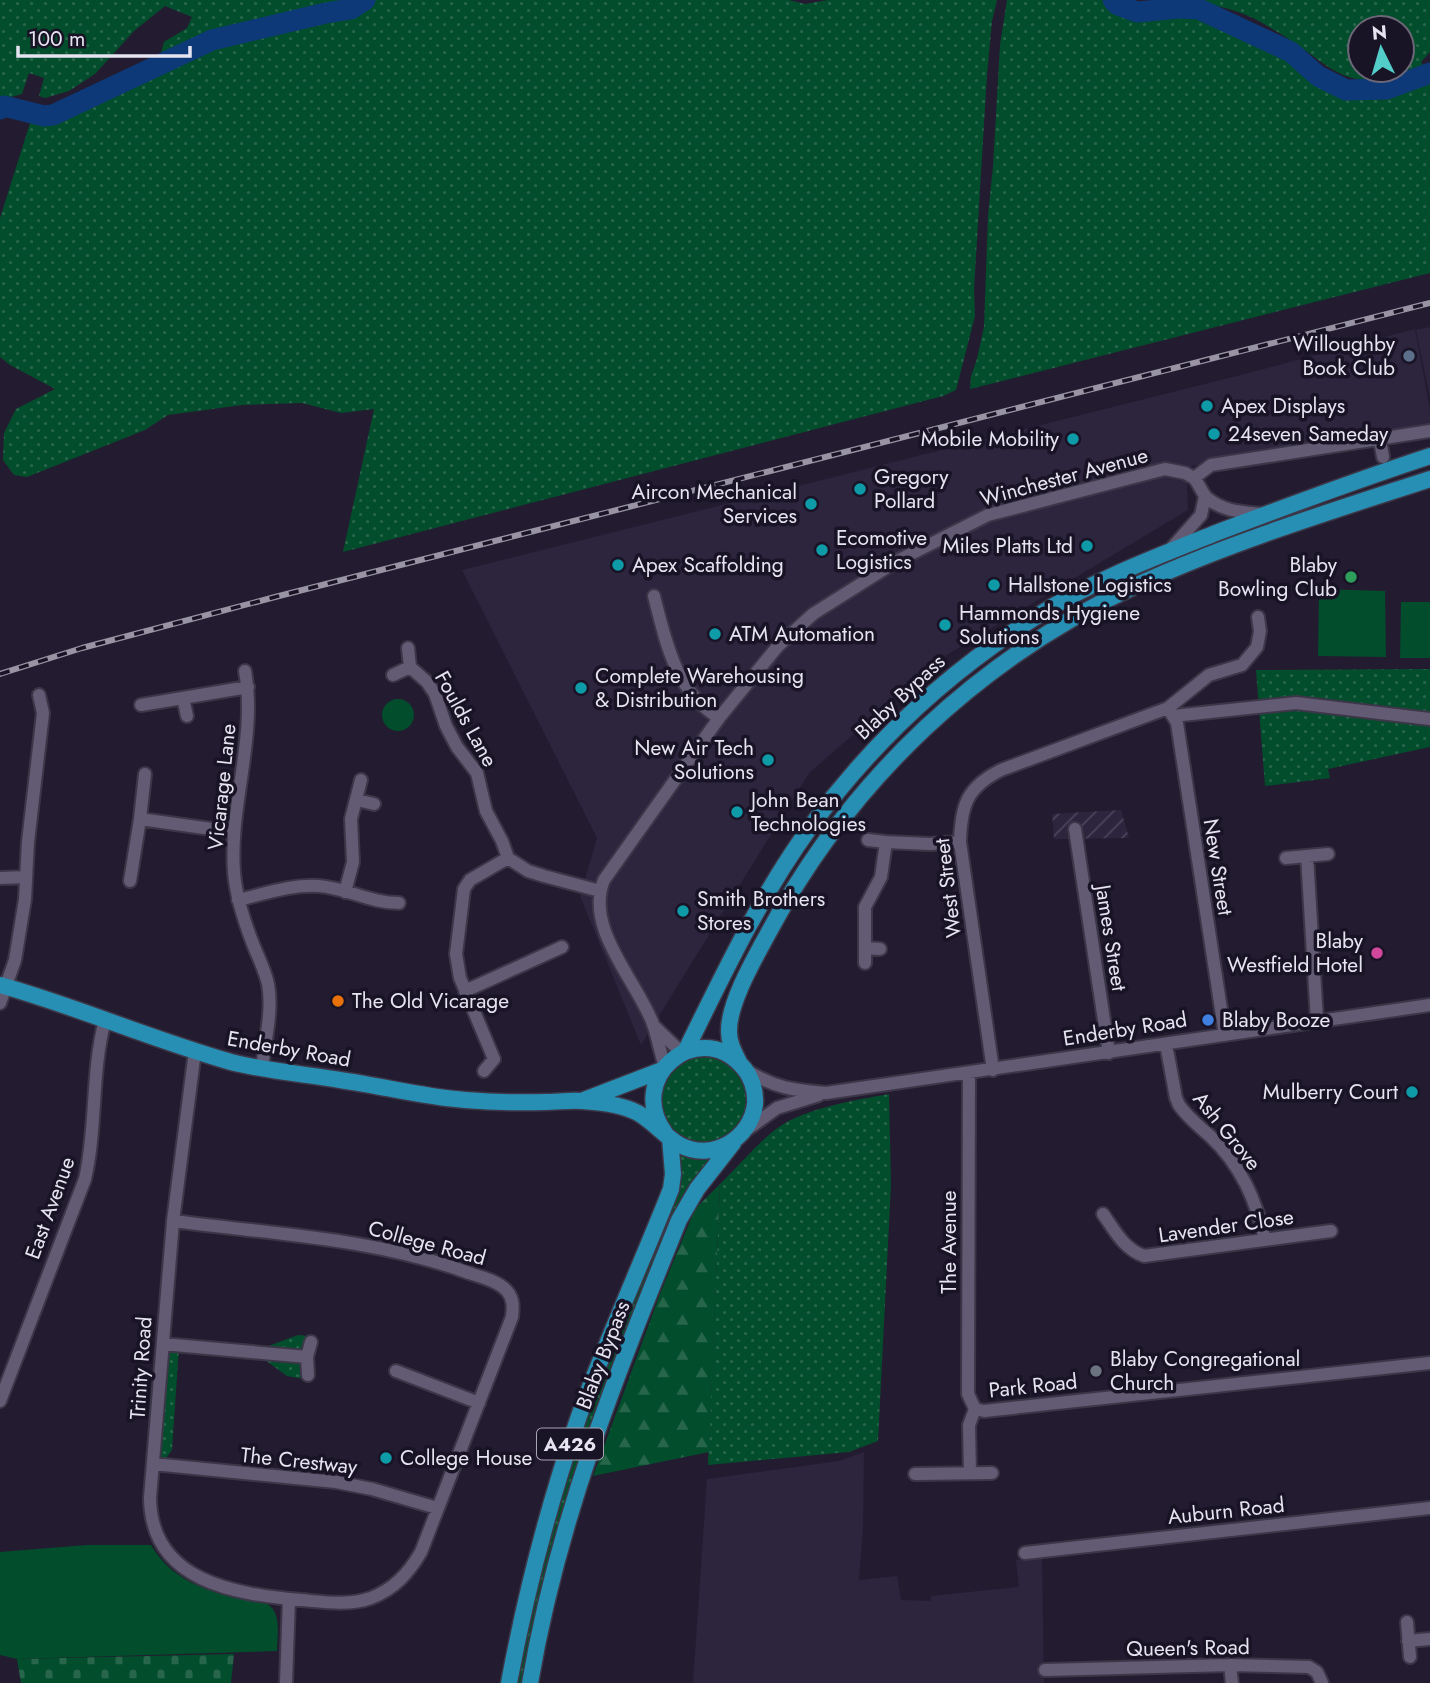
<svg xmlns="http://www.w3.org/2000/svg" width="1430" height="1683" font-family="Jost,sans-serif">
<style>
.built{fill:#2d243e}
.industrial{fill:url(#industrial-furrows)}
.grass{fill:url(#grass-dots);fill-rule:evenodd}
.forest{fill:url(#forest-firs)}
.cemetery{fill:url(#cemetery-stones)}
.park{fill:#024d2b}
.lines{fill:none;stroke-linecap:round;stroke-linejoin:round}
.river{stroke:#0e3978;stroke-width:21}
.minor-casing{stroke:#3c3748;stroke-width:16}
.major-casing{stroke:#3c3748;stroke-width:19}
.minor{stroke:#625b73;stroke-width:12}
.major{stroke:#278fb3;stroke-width:16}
.rail-casing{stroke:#9994a4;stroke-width:6}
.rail{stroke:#191326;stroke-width:3.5;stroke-dasharray:10;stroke-linecap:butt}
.service-dot{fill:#5c6f8a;stroke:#191326;stroke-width:2.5}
.culture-dot{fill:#0f9aa8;stroke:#191326;stroke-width:2.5}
.leisure-dot{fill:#2e9e5b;stroke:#191326;stroke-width:2.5}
.hotel-dot{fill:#d1479c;stroke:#191326;stroke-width:2.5}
.food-dot{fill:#e8710a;stroke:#191326;stroke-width:2.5}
.shop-dot{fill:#3f7fe0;stroke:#191326;stroke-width:2.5}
.worship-dot{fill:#6b7280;stroke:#191326;stroke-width:2.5}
.labels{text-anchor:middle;stroke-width:7;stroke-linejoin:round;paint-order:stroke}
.shield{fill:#191326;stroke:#a9a5b4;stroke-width:2}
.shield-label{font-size:19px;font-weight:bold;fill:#e7e4f1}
.poi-label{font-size:21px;fill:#e7e4f1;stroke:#191326;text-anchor:start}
.street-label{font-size:21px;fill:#e7e4f1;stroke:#191326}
</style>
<defs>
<pattern id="industrial-furrows" width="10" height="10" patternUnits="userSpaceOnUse" patternTransform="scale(1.75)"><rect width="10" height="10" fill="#2d243e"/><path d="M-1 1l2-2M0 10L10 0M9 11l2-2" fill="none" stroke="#4b445a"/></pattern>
<pattern id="grass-dots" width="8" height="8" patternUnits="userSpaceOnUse" patternTransform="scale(1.75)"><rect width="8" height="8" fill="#024d2b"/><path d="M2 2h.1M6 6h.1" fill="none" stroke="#27664a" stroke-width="1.8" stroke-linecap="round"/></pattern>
<pattern id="forest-firs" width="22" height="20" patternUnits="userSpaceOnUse" patternTransform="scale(1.75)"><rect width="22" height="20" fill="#024d2b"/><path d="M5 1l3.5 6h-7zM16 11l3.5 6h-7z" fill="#27664a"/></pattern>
<pattern id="cemetery-stones" width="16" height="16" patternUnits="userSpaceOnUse" patternTransform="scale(1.75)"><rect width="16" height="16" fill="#024d2b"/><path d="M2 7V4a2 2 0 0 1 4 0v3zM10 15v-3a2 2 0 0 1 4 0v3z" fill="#27664a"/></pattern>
</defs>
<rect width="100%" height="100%" fill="#231c30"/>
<path class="built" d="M1430,327V398L1416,330Z
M1415,329L1430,410V426L1191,466L1187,485L1188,510L940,659L809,773L641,1045L580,896L597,838L462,570L1241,375Z
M864,1452L863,1527L859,1580L897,1576L901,1600L931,1601V1596L1019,1587L1016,1560L1042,1557L1044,1683H693L707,1479L839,1461Z"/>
<path class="industrial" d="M1121,810L1129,838L1054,839L1052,814Z"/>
<path class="grass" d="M0,0H789L805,4L828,0H997L992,21L987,75L974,289L975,316L956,390L943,396L343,552L374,409L341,413L302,403L242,405L168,415L145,430L27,477L14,475L3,460L4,433L16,409L55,389L10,365L0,357V218L31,120L54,119L155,74L164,42L187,28L192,17L165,6L134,31L95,74L69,91L45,98L39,96L44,78L29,73L22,94L0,100Z
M1007,0H1107L1119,10L1152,17L1201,12L1229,25L1246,36L1285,52L1327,84L1352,93L1387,94L1430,77V273L970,389L971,376L977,359L984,327L988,215L993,167L1000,45Z
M1179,0H1430V52L1421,62L1423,65C1405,72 1385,81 1366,80C1338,79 1320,60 1299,46C1285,36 1268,26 1253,18C1230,7 1204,3 1179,0ZM1360,28H1402V70H1360Z
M1430,669V747L1328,769L1330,778L1265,786L1256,670Z
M660 1100a43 43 0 1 1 86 0a43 43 0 1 1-86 0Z
M889,1094L891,1185L878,1441L849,1452L708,1465L720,1184C738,1167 760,1140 779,1127C806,1108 856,1100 889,1094Z
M678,1151L711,1155L713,1159L649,1276L595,1413L572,1482L523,1683H517C528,1629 538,1575 553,1523C590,1397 636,1274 678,1151Z
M298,1335L308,1336L307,1343L297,1352L263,1348Z
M163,1344L179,1347L172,1450L161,1465L154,1447Z
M261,1357L298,1362L302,1367L304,1379L287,1376Z"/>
<path class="forest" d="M720,1184L709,1452L593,1476L660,1294L695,1209Z"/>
<path class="cemetery" d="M234,1654L231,1683H21L17,1659Z"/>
<path class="park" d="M1319,589L1385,591L1386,657L1318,656Z
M1401,602H1430V658H1400Z
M382 715a16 16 0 1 1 32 0a16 16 0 1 1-32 0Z
M87,1545H151C171,1579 204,1591 242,1598C253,1600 264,1599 272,1608C281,1619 277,1638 277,1651L17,1659L0,1655V1552Z"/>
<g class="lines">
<path class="river" d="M1113,0L1118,5L1137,12L1179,8L1199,9L1291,52L1318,76L1346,90L1387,89L1430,73
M0,109L4,106L44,116L53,115L212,40L326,13L351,9L365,0"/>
<g class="minor-casing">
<path id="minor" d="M1380,440L1383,457
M1194,478C1199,484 1202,493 1207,498C1224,512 1242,512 1263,514
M1170,550L1201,515L1205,496
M654,596C666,642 675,691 719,718
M408,648L410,667L427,682L435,694L446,726L457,747L477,773L486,811L502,841L508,858L528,871L544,876L600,891
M245,671C257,738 229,805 234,872C236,897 244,921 253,944C258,957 265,970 268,984C273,1010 265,1041 262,1068
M393,675L410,667
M183,698L187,716
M141,705L248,687
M1168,708L1177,723L1225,1035
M1173,716L1296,703L1430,719
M145,774L140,819L233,832
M357,800L374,804
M1075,829L1109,1053
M868,840L886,842
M1307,856L1317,1020
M1286,858L1328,854
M0,878L26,877
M130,881L140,819
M345,892L353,862L351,819L361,780
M238,900C264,894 292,884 319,886C347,888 370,903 399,903
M865,948L880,949
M865,963V907L881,877L886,842L930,844L960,842
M465,991L562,947
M0,1003L15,960L25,899L28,842L43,713L39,695
M653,1025L682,1053
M1166,1044L1176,1098L1179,1105C1188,1118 1199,1126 1210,1136C1241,1165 1256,1200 1265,1240
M665,1066C660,1053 658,1038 653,1024C637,981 584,928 604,880L719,718L778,646L813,614L897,561L988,515L1165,469L1185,473L1194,478L1211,465L1430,431
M746,1070C774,1088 793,1090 826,1093L1430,1005
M993,1070L960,842C961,805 967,787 1001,770L1168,708L1209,675L1242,665L1257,647L1260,631L1258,617
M484,1071L494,1059L460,978L456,954L464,889L470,880L508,858
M969,1073L968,1394L975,1409
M745,1131L777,1108L819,1095
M1103,1214C1115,1231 1124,1249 1144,1256L1331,1231
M173,1221C272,1234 374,1238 469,1273C481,1277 498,1281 507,1291C514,1299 513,1308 512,1317L421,1552C408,1574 394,1589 371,1598C349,1606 324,1602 301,1600C235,1594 151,1582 150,1498L173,1221L195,1051
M163,1344L307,1357L311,1342
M307,1357L308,1375
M396,1371L479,1403
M0,1401L85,1179C97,1127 91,1072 105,1020
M975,1409L984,1411L1430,1363
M153,1464L336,1482L372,1489L437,1508
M970,1473L969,1425L975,1409
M915,1474L992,1473
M1025,1553L1430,1508
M1407,1622L1410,1657
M1408,1641L1430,1639
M1230,1665L1232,1683
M1045,1670L1230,1665L1309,1667L1317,1672L1322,1683
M286,1683L289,1599"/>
</g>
<g class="major-casing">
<path id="major" d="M0,985C78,1007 153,1040 231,1062C266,1071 304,1074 340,1080C382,1086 423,1097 465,1100C492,1102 518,1103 545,1102C557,1102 570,1100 582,1101C599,1102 623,1105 638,1113C654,1122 665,1137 680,1145C712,1162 751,1139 755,1104C756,1090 751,1075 741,1065C697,1018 625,1078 665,1133
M685,1052C723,975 760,896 811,826C872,743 947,673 1034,618C1091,581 1158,556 1221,531C1290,505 1360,479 1430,456
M739,1062C734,1052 729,1043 729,1032C728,1003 756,956 770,930C851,779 981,657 1137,585C1231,542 1332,511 1430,479
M584,1100L662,1070
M509,1683C526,1592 549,1503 579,1416C607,1339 641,1265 671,1189L673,1174L670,1138
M530,1683C558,1518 617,1373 679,1220L697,1189L733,1143"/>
</g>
<use href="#minor" class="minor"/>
<use href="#major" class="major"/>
<g class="rail-casing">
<path id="rail" d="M0,674L82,648L275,597L1430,303"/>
</g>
<use href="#rail" class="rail"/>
</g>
<circle class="service-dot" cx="1409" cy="356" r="7"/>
<g class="culture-dot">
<circle cx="1207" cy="406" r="7"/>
<circle cx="1214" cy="434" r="7"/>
<circle cx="1073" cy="439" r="7"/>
<circle cx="860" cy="489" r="7"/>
<circle cx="811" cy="504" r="7"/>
<circle cx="1087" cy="546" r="7"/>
<circle cx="822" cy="550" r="7"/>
<circle cx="618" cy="565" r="7"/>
<circle cx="994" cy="585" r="7"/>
<circle cx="945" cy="625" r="7"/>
<circle cx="715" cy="634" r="7"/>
<circle cx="581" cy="688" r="7"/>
<circle cx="768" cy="760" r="7"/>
<circle cx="737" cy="812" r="7"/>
<circle cx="683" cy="911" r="7"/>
<circle cx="1412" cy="1092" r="7"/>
<circle cx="386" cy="1458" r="7"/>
</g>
<circle class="leisure-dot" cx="1351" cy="577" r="7"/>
<circle class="hotel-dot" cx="1377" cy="953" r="7"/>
<circle class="food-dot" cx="338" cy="1001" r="7"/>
<circle class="shop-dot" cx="1208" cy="1020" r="7"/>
<circle class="worship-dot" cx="1096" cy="1371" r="7"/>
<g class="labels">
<rect class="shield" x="537" y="1428.5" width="66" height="31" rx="5"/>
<g class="shield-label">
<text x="570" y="1451">A426</text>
</g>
<g class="poi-label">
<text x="1395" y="351" text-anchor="end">Willoughby<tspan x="1395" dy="24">Book Club</tspan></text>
<text x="1221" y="413">Apex Displays</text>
<text x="1228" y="441">24seven Sameday</text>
<text x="1059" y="446" text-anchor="end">Mobile Mobility</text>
<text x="874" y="484">Gregory<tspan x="874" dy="24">Pollard</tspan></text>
<text x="797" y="499" text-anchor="end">Aircon Mechanical<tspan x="797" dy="24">Services</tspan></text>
<text x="836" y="545">Ecomotive<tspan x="836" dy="24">Logistics</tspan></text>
<text x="1073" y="553" text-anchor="end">Miles Platts Ltd</text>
<text x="632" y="572">Apex Scaffolding</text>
<text x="1337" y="572" text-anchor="end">Blaby<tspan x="1337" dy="24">Bowling Club</tspan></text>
<text x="1008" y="592">Hallstone Logistics</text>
<text x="959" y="620">Hammonds Hygiene<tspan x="959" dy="24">Solutions</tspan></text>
<text x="729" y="641">ATM Automation</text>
<text x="595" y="683">Complete Warehousing<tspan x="595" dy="24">&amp; Distribution</tspan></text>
<text x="754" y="755" text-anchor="end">New Air Tech<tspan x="754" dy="24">Solutions</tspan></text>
<text x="751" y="807">John Bean<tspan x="751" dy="24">Technologies</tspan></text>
<text x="697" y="906">Smith Brothers<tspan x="697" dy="24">Stores</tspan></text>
<text x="1363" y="948" text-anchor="end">Blaby<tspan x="1363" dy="24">Westfield Hotel</tspan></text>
<text x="352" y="1008">The Old Vicarage</text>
<text x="1222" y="1027">Blaby Booze</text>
<text x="1398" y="1099" text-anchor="end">Mulberry Court</text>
<text x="1110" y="1366">Blaby Congregational<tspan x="1110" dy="24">Church</tspan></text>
<text x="400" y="1465">College House</text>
</g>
<g class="street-label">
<text transform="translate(1064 477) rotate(-15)" y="7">Winchester Avenue</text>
<text transform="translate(900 697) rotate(-43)" y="7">Blaby Bypass</text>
<text transform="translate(466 719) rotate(61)" y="7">Foulds Lane</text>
<text transform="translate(222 787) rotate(-84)" y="7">Vicarage Lane</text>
<text transform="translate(1218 867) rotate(81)" y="7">New Street</text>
<text transform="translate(948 888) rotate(-97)" y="7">West Street</text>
<text transform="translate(1111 938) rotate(81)" y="7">James Street</text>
<text transform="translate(1125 1029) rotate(-9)" y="7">Enderby Road</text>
<text transform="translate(289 1049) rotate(10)" y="7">Enderby Road</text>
<text transform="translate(1227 1131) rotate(51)" y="7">Ash Grove</text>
<text transform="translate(50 1208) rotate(-70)" y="7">East Avenue</text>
<text transform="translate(1226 1226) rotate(-8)" y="7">Lavender Close</text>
<text transform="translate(949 1242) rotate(-90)" y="7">The Avenue</text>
<text transform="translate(427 1243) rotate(15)" y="7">College Road</text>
<text transform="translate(603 1355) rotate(-69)" y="7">Blaby Bypass</text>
<text transform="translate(141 1368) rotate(-86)" y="7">Trinity Road</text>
<text transform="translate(1033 1386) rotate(-6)" y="7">Park Road</text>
<text transform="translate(299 1461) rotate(6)" y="7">The Crestway</text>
<text transform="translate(1226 1511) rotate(-6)" y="7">Auburn Road</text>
<text transform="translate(1188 1648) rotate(-1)" y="7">Queen's Road</text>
</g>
</g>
<g transform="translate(1381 49) rotate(355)"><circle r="33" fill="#191326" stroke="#6b6777" stroke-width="2"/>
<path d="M0-5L12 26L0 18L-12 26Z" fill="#53cdca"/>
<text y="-10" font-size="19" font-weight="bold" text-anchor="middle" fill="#e7e4f1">N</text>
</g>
<path d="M18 46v10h172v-10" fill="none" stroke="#e7e4f1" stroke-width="3.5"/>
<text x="28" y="46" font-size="21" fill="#e7e4f1" stroke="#191326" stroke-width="5" paint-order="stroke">100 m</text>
</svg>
